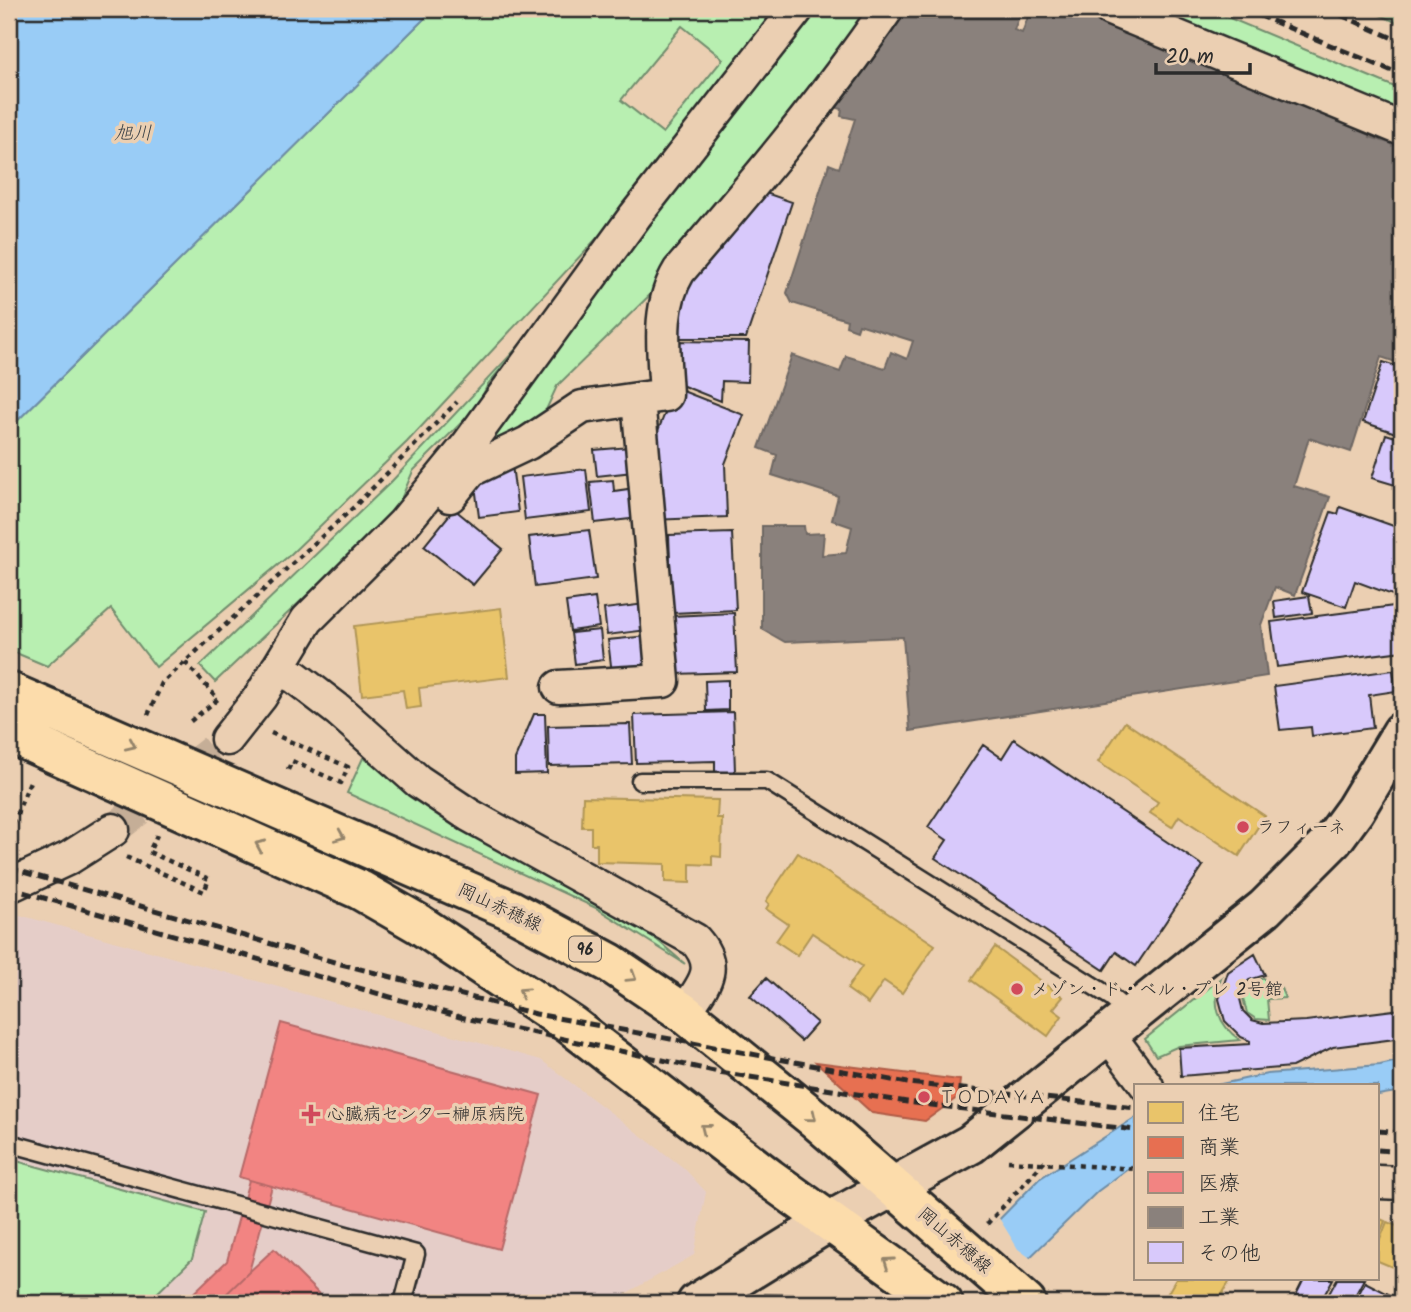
<svg xmlns="http://www.w3.org/2000/svg" width="1411" height="1312" font-family="Kalam,'Klee One',sans-serif">
<style>
.built{fill:#e5cdc8}
.green{fill:#b8efb1;stroke:#728d6e;stroke-width:2;fill-rule:evenodd}
.water{fill:#99ccf6;stroke:#6d8ca5;stroke-width:2}
.pier{fill:#ebcfb2}
.homes{fill:#e9c46a;stroke:#b09657;stroke-width:2}
.shops{fill:#e76f51;stroke:#af5b46;stroke-width:2}
.health{fill:#f28482;stroke:#b66968;stroke-width:2}
.industry{fill:#8a817c;stroke:#6e6764;stroke-width:2}
.building{fill:#d8c9fb;stroke:#2b2b2b;stroke-width:2}
.lines{fill:none;stroke-linecap:round;stroke-linejoin:round}
.minor-tunnel{stroke:#c5ae97;stroke-width:32;stroke-dasharray:32 16;stroke-linecap:butt}
.service-casing{stroke:#2b2b2b;stroke-width:21}
.minor-casing{stroke:#2b2b2b;stroke-width:37}
.tertiary-casing{stroke:#2b2b2b;stroke-width:44}
.primary-casing{stroke:#2b2b2b;stroke-width:44}
.path{stroke:#2b2b2b;stroke-width:4.5;stroke-dasharray:5 5;stroke-linecap:butt}
.service{stroke:#ebcfb2;stroke-width:16}
.minor{stroke:#ebcfb2;stroke-width:32}
.tertiary{stroke:#ebcfb2;stroke-width:38}
.primary{stroke:#fcdcab;stroke-width:38}
.rail{stroke:#2b2b2b;stroke-width:5;stroke-dasharray:10 5;stroke-linecap:butt}
.oneway{stroke:#94846b}
.poi-dot{fill:#d1495b;stroke:#ebcfb2;stroke-width:2.5}
.labels{text-anchor:middle;stroke-width:7;stroke-linejoin:round;paint-order:stroke}
.shield{fill:#ebcfb2;stroke:#655c54;stroke-width:2}
.shield-label{font-size:16px;font-weight:bold;fill:#2b2b2b}
.poi-label{font-size:18px;fill:#2b2b2b;stroke:#ebcfb2;text-anchor:start}
.street-label{font-size:18px;fill:#2b2b2b;stroke:#ebcfb2}
.water-label{font-size:19px;font-style:italic;fill:#3c4349;stroke:#ebcfb2}
</style>
<rect width="100%" height="100%" fill="#ebcfb2"/>
<filter id="ink" filterUnits="userSpaceOnUse"><feTurbulence type="fractalNoise" baseFrequency=".0143" numOctaves="2"/><feDisplacementMap in="SourceGraphic" scale="14" xChannelSelector="R" yChannelSelector="G"/><feConvolveMatrix kernelMatrix="1 2 1 2 8 2 1 2 1" color-interpolation-filters="sRGB"/></filter>
<g filter="url(#ink)">
<path class="built" d="M9,912L541,1060L684,1168L706,1192L694,1255L609,1303H9Z"/>
<path class="green" d="M434,9H785L624,209L407,442L291,554L156,667L111,609L47,666L9,650V429ZM682,26L723,59L663,133L621,100Z
M811,9H881L658,287L557,386L540,423L472,462L646,223Z
M1128,9H1208L1402,90V122Z
M1367,9H1402V25Z
M531,333L488,384L477,407L413,471L396,511L215,682L200,666L391,482Z
M363,758L628,915L685,964L596,908L347,793Z
M1221,978C1211,1003 1218,1025 1240,1040L1179,1046L1156,1056L1145,1039Z
M1263,978L1280,986L1285,998L1267,999L1269,1020L1256,1019L1247,1013L1243,998L1247,987Z
M9,1159L205,1212L192,1259L147,1303H9Z"/>
<path class="water" d="M9,9H434L9,429Z
M1402,1060V1091L1378,1095V1086H1212L1267,1074L1380,1065Z
M1136,1117V1163L1098,1191L983,1303H917L1039,1179Z"/>
<path class="pier" d="M999,1218L1018,1249L1033,1260L988,1303H913Z"/>
<path class="homes" d="M501,608L509,677L419,688L421,707L406,709L403,690L362,695L354,626Z
M1125,722L1265,816L1239,856L1179,816L1172,827L1150,813L1158,802L1098,762Z
M583,797L718,800L717,818H722L721,857L712,856V865L690,864V883L665,882V864L597,862V844H591V827H582Z
M798,853L935,945L902,993L884,981L868,1004L847,989L862,966L812,933L797,955L776,941L788,924L766,909L769,904L766,901Z
M995,947L1063,997L1053,1009L1062,1016L1048,1036L971,980Z
M1378,1218L1385,1221L1378,1238Z
M1387,1222L1402,1228V1271L1378,1261V1245Z
M1176,1279H1231L1217,1303H1162Z"/>
<path class="shops" d="M816,1062L960,1080L958,1097L925,1121L872,1113Z"/>
<path class="health" d="M281,1023L541,1095L499,1249L239,1177Z
M249,1180L272,1186L249,1272L217,1303H183L227,1261Z
M274,1249L328,1303H217L249,1272Z"/>
<path class="industry" d="M898,9H908L931,17L922,9H1022L1014,30L1022,33L1031,9H1074L1198,58L1196,63L1225,74L1226,70L1372,129L1370,137L1402,147V364L1381,357L1351,452L1309,438L1294,486L1330,497L1295,595L1275,587L1261,625L1267,676L910,731L903,637L785,642L762,629V526H804L805,534L824,533L822,555L846,553L852,527L832,520L838,496L772,475L777,455L759,448L792,355L840,372L846,356L885,368L891,352L907,359L913,341L859,324L857,330L846,326L847,320L792,303L787,293L829,164L839,168L855,119L841,116L842,109L834,107L871,53L878,51Z"/>
<path class="building" d="M757,190L792,202L746,338H669L683,275Z
M672,341L749,342L748,382L722,381L721,401L671,381Z
M1383,362L1402,368V435L1363,422Z
M675,388L744,415L725,464L727,517L651,520L648,456Z
M1386,434L1402,439V487L1372,478Z
M630,447L633,472L597,476L594,450Z
M512,465L518,512L479,517L475,485Z
M586,469L591,512L525,520L520,477Z
M613,480L614,491L635,488L639,518L595,523L590,482Z
M1340,507L1402,529V574L1395,596L1355,581L1346,607L1302,592L1331,512L1338,514Z
M454,509L503,549L473,585L424,546Z
M589,530L596,579L535,587L529,537Z
M732,533L736,610L672,613L669,535Z
M1309,596L1312,613L1276,618L1274,601Z
M595,598L599,627L570,631L566,602Z
M645,604L648,630L607,635L604,609Z
M1402,605V651L1277,667L1271,622Z
M734,613L737,672L675,674L672,616Z
M600,630L603,660L575,664L571,633Z
M648,636L653,669L612,674L608,640Z
M1393,670L1396,691L1369,695L1373,728L1312,736L1311,727L1280,730L1274,686Z
M728,680V710L706,711L705,681Z
M733,712L735,772H715V761L636,763L634,715Z
M534,714H545L547,773L515,774V759Z
M630,724L632,764L549,766L548,726Z
M1014,739L1203,866L1136,966L1116,952L1104,970L935,858L947,840L928,827L983,745L1002,758Z
M1255,954L1265,975L1249,980L1241,991L1240,999L1243,1011L1252,1020L1263,1023L1306,1021L1402,1009V1038L1333,1047L1292,1067L1181,1076L1179,1048L1250,1044V1041L1241,1037L1225,1021L1219,999L1228,972Z
M766,978L817,1023L801,1041L750,996Z
M1304,1279H1333L1320,1303L1296,1295Z
M1337,1279H1364L1351,1303H1324Z
M1365,1282L1402,1301V1303H1354Z
M765,1294L840,1296V1303H764Z"/>
<g class="lines">
<path class="minor-tunnel" d="M113,830L227,739"/>
<g class="service-casing">
<path id="service" d="M640,781H767L1111,997L1132,1015
M9,1143L416,1254L403,1303"/>
</g>
<g class="minor-casing">
<path id="minor" d="M1110,9L1402,129
M450,496L471,470L528,443L582,407L666,395C664,352 656,309 679,271C752,186 824,101 887,9
M277,669L295,677L338,710L418,781L469,815L695,940C721,969 702,986 684,1013
M559,687L663,681L638,399
M227,739L261,696L307,620L404,523L467,446L635,216L797,9
M9,886L69,858L113,830
M1108,1034L1147,1086
M1378,1182L1402,1183"/>
</g>
<g class="tertiary-casing">
<path id="tertiary" d="M697,1303L830,1221L971,1144L1265,908L1333,840L1355,810L1402,732"/>
</g>
<g class="primary-casing">
<path id="primary" d="M9,692L511,910L610,963L684,1013L815,1119L1026,1303
M9,733L360,890L419,924L571,1025L769,1178L943,1303"/>
</g>
<path class="path" d="M185,662L218,699L187,724
M148,715L162,683L354,507L457,402
M271,733L348,767L341,783L292,761L286,774
M9,833L31,779
M9,838L14,851
M126,857L204,892L209,879L149,852L157,835
M1008,1161L1136,1169
M987,1224L1045,1161"/>
<use href="#service" class="service"/>
<use href="#minor" class="minor"/>
<use href="#tertiary" class="tertiary"/>
<use href="#primary" class="primary"/>
<path class="rail" d="M1244,9L1402,75
M1327,9L1402,42
M9,868L341,964L536,1014L908,1083L1136,1108
M9,888L460,1017L719,1072L907,1102L1136,1130
M1378,1131L1402,1133
M1378,1150L1402,1152"/>
</g>
<defs><path id="oneway-chevron" d="M-2-3.5L2.5 0L-2 3.5" fill="none" stroke-width="1.6" stroke-linecap="round" stroke-linejoin="round" transform="scale(1.75)"/></defs>
<g class="oneway">
<use href="#oneway-chevron" transform="translate(131 745) rotate(24)"/>
<use href="#oneway-chevron" transform="translate(340 836) rotate(23)"/>
<use href="#oneway-chevron" transform="translate(260 845) rotate(-156)"/>
<use href="#oneway-chevron" transform="translate(632 977) rotate(32)"/>
<use href="#oneway-chevron" transform="translate(523 992) rotate(-146)"/>
<use href="#oneway-chevron" transform="translate(812 1117) rotate(39)"/>
<use href="#oneway-chevron" transform="translate(705 1128) rotate(-142)"/>
<use href="#oneway-chevron" transform="translate(888 1262) rotate(-145)"/>
</g>
</g>
<g class="poi-dot">
<circle cx="1243" cy="827" r="7"/>
<circle cx="1017" cy="989" r="7"/>
<circle cx="924" cy="1097" r="7"/>
<path d="M307.5 1103.5h7v7h7v7h-7v7h-7v-7h-7v-7h7z"/>
</g>
<g class="labels">
<rect class="shield" x="569" y="936.5" width="32" height="25" rx="5"/>
<g class="shield-label">
<text x="585" y="955">96</text>
</g>
<g class="poi-label">
<text x="1257" y="833">ラフィーネ</text>
<text x="1031" y="995">メゾン・ド・ベル・プレ 2号館</text>
<text x="938" y="1103">ＴＯＤＡＹＡ</text>
<text x="327" y="1120">心臓病センター榊原病院</text>
</g>
<g class="street-label">
<text transform="translate(500 907) rotate(25)" y="6">岡山赤穂線</text>
<text transform="translate(955 1240) rotate(41)" y="6">岡山赤穂線</text>
</g>
<g class="water-label">
<text x="133" y="139">旭川</text>
</g>
</g>
<rect width="1411" height="1312" fill="none" stroke="#ebcfb2" stroke-width="35"/>
<rect x="18" y="18" width="1376" height="1277" fill="none" stroke="#2b2b2b" stroke-width="2.5" filter="url(#ink)"/>
<rect x="1134" y="1084" width="245" height="196" fill="#ebcfb2" stroke="#9e8d7c" stroke-width="2"/>
<rect x="1148" y="1102" width="35" height="21" fill="#e9c46a" stroke="#9e8d7c" stroke-width="2"/>
<text x="1198" y="1120" font-size="21" fill="#2b2b2b">住宅</text>
<rect x="1148" y="1137" width="35" height="21" fill="#e76f51" stroke="#9e8d7c" stroke-width="2"/>
<text x="1198" y="1154" font-size="21" fill="#2b2b2b">商業</text>
<rect x="1148" y="1172" width="35" height="21" fill="#f28482" stroke="#9e8d7c" stroke-width="2"/>
<text x="1198" y="1190" font-size="21" fill="#2b2b2b">医療</text>
<rect x="1148" y="1207" width="35" height="21" fill="#8a817c" stroke="#9e8d7c" stroke-width="2"/>
<text x="1198" y="1224" font-size="21" fill="#2b2b2b">工業</text>
<rect x="1148" y="1242" width="35" height="21" fill="#d8c9fb" stroke="#9e8d7c" stroke-width="2"/>
<text x="1198" y="1260" font-size="21" fill="#2b2b2b">その他</text>
<path d="M1156 63v10h94v-10" fill="none" stroke="#2b2b2b" stroke-width="3.5"/>
<text x="1166" y="63" font-size="21" fill="#2b2b2b" stroke="#ebcfb2" stroke-width="5" paint-order="stroke">20 m</text>
</svg>
